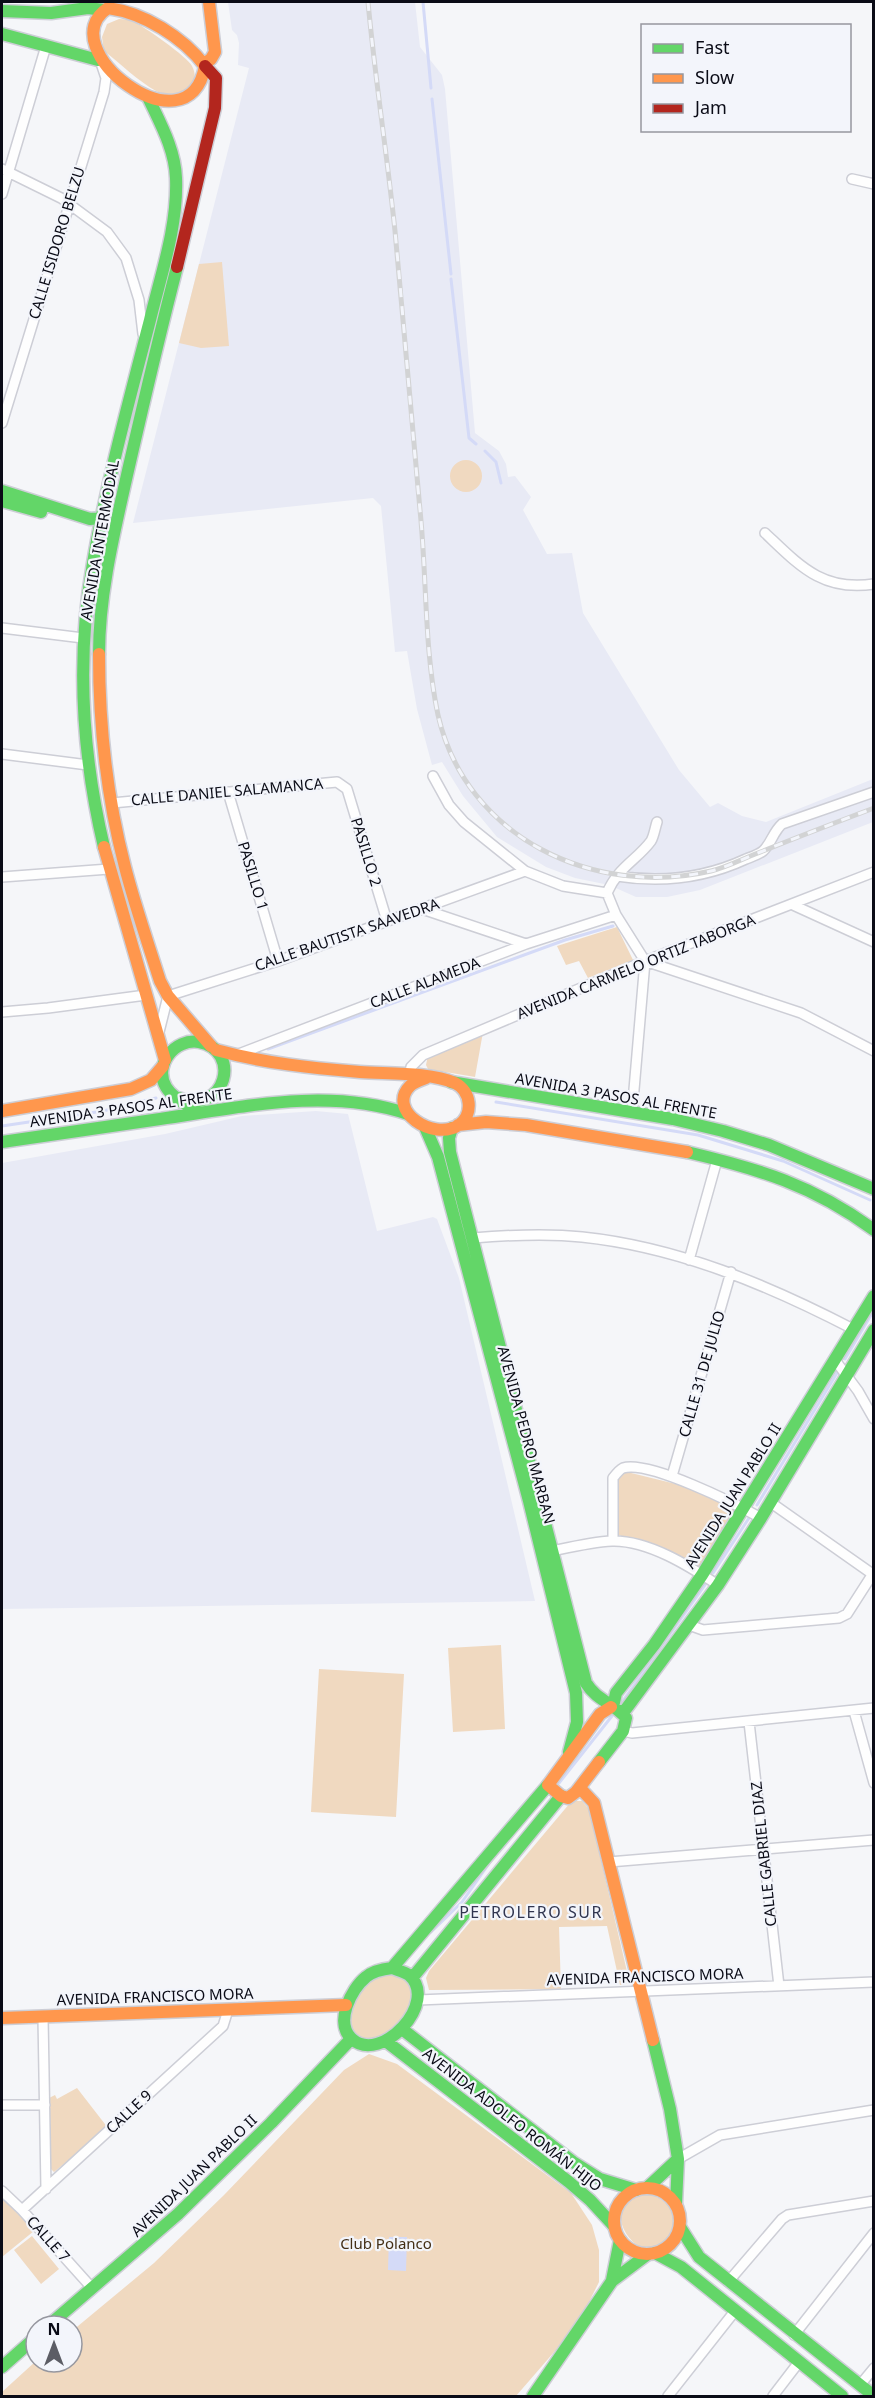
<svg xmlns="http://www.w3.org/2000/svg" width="875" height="2398" font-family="'Noto Sans',sans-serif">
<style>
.built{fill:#e8eaf5}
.green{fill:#f0d9c0}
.water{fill:#d4daf7}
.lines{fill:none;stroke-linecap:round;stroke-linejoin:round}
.stream{stroke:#d4daf7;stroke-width:3}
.street-casing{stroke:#cdced6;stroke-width:12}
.fast-casing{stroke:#cdced6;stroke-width:15}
.slow-casing{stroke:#cdced6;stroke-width:15}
.jam-casing{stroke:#cdced6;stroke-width:15}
.street{stroke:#fefefe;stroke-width:9}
.fast{stroke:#63d668;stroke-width:12}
.slow{stroke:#ff974d;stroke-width:12}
.jam{stroke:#b3261e;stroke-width:12}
.rail-casing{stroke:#d2d3d4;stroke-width:5}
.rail{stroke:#f3f5fb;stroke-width:3;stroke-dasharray:9;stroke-linecap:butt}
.labels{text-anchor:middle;stroke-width:4.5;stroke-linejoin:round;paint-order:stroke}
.street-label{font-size:15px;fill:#0a0b16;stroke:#f3f5fb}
.park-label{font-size:15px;fill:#442f16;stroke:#f3f5fb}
.neighbourhood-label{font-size:16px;letter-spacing:1.5px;fill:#31354f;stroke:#f3f5fb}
</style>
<rect width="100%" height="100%" fill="#f5f6f9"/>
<path class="built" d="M228,2H415L420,47L442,75L445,89L475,433L499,451L506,464L508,477L515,476L531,497L523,510L547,554L572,553L583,613L679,770L710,807L718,803L742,816L766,822L873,779V822L700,890L667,897H636L609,885L575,878L546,867L497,837L463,796L442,762L432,765L417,709L407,651L395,652L381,506L373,498L133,523L249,68L238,65L239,43L237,35L232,30Z
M316,1111L348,1114L377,1231L433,1217L437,1219L459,1278L535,1601L2,1609V1163L165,1134L242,1116Z"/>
<path class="green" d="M119,19C124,19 129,20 133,21C143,26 188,57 192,66C204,90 175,100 156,91C138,81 121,64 104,51L102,37L107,24Z
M222,262L229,346L201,348L179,343L199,264Z
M450 476a16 16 0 1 1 32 0a16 16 0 1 1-32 0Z
M617,927L633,960L588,978L579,961L566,965L557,946Z
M483,1032L475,1077L428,1069L426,1065L428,1055Z
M627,1472L680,1485L738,1509L701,1568L619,1535L617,1483L622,1473Z
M501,1645L505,1729L453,1732L448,1648Z
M319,1669L404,1674L396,1817L311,1812Z
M576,1801H582L589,1809L629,1980L626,1984L620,1985L607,1926L559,1927L561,1989L429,1990L426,1978L429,1971L570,1803Z
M389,1974H400L410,1982C411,1987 413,1994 412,2000C409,2021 380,2049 358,2036C340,2026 355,1998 365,1987C372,1980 380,1976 389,1974Z
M369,2054L397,2064L571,2193L592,2225L599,2250V2282L586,2308L555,2351L516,2396H2V2392L36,2361L72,2362V2331L154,2263L224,2195L344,2070Z
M77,2088L108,2128L54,2172L51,2169L49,2098L55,2095L57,2099Z
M646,2193C665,2197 684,2216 671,2237C644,2280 588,2201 646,2193Z
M2,2197L34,2231L2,2257Z
M32,2236L59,2269L41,2284L14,2250Z"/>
<path class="water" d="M389,2237H407L406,2271L388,2270Z"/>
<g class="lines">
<path class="stream" d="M423,2L431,88
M432,99L451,274
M451,279L469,438L476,444
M485,451L496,462L501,483
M268,1049L565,940L613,926
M496,1102L698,1135L783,1161L870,1200
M2,1126L103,1111L156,1098
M845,1359L874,1310
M757,1505L837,1373
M713,1573L749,1518
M622,1702L705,1585
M559,1783L612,1716
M431,1932L462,1902L488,1865"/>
<g class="street-casing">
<path id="street" d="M2,169L61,198L107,232L126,258L139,300L143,334
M852,179L874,184
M2,194L46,46
M2,423L104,92L106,78L101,63
M765,533C799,565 822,592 874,584
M2,628L83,638
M2,754L88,765
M433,776L449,805L464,822L525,871L563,886L607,893
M228,792L278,961
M112,803L337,782L347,789L387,921
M617,876C661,883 705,878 746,859C751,857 758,855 763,851C771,844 773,832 782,824L874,792
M2,877L109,869
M793,905L874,942
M422,909L526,944
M645,961L801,1013L874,1051
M645,961L616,915L607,893C618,867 637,860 651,841C654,836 655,828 657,822
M2,1012L48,1008L146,995
M159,1032L168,996L278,961L525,871
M236,1055L526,944L616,915
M409,1076L411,1067L423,1055L645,961L874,872
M632,1113L645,961
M473,1238C509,1235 546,1233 582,1237C678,1247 768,1285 853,1329
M689,1260L717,1160
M835,1360L858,1391L874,1419
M672,1476L731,1272
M770,1502L871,1573
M613,1541V1478C616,1474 619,1470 623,1468C649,1460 736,1504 761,1518
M552,1551C571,1547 592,1542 612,1541C648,1540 689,1566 718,1585
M689,1625L703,1630L839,1618L847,1614L874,1572
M854,1711L874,1783
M749,1722L779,1986
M623,1731L632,1733L874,1708
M609,1862L874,1840
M418,2000L874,1982
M43,2017L46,2189
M2,2105H45
M678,2159L720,2135L874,2110
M2,2191L22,2210L92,2288
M22,2210L223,2026L228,2010
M728,2282L782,2219L788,2215L874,2201
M794,2335L874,2233
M860,2385L874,2368
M668,2396L735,2311
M773,2396L799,2362"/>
</g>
<g class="fast-casing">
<path id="fast" d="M2,11L51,13L88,8L104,10
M2,34L98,60
M2,491L90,519L101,518
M2,501L41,512
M99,654C99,594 114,533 127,475C143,405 159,336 177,267
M104,847C82,754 76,658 93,563C107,481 129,401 150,320C161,274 178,226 176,178C175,149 160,123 148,97
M451,1082L673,1119L723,1131L769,1145L874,1189
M178,1098C227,1116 242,1050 199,1042C175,1038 153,1065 166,1087C173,1099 188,1105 199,1113
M425,1127L438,1157L529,1501L576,1693L577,1722L569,1752
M452,1128L449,1138L450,1152L586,1683C597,1701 614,1703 626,1718L623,1731L599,1762
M2,1142C55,1134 107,1127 160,1119C242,1107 328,1087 408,1114
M687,1152C759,1169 813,1185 874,1230
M613,1707L616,1693L654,1645L702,1575L874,1296
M623,1713L718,1585L761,1518L874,1330
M392,1968L548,1785
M392,1968C397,1970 405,1972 409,1975C440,2002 381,2065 352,2039C334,2023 351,1989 366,1977C373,1971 383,1969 392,1968Z
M413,1977L561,1796
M402,2029L573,2162L600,2179L636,2190
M653,2040L670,2109L678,2159L676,2204
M387,2042L569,2182L590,2200L614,2226
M647,2188L678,2159
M680,2227L699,2257L874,2396
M655,2253L681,2267L842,2396
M612,2280L620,2240
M48,2326L178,2214L271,2123L351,2039
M2,2367L36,2337
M533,2396L612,2281L648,2254"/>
</g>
<g class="slow-casing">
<path id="slow" d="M108,8C144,13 183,37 205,66C189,156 48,47 108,8Z
M204,64L211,59L215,52L209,2
M99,654C99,726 107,798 125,867C135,906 148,943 160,981L168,996L211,1046
M104,847L165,1060
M216,1050C264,1063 311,1068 360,1072C388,1074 430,1072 455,1083C471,1091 474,1114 459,1125C433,1142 386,1110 410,1086C414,1082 421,1080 426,1078
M2,1111L131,1089L151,1080L163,1066
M458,1125L486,1122L526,1125L687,1152
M599,1762L576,1792L568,1798L561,1796L548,1785L600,1714L611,1707
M580,1788L594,1803L653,2040
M2,2018L346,2005
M614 2221a33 33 0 1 1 66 0a33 33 0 1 1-66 0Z"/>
</g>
<g class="jam-casing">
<path id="jam" d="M177,267L215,108L216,78L205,66"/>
</g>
<use href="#street" class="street"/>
<use href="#fast" class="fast"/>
<use href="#slow" class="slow"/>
<use href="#jam" class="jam"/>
<g class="rail-casing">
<path id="rail" d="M368,2C375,78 387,154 395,231C404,324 411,417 420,510C427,578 424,649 438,715C466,838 594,898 711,871C728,867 746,857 763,851C800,836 837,822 874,808"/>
</g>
<use href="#rail" class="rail"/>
</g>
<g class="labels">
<g class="street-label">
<text transform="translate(57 243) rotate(-73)" y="5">CALLE ISIDORO BELZU</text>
<text transform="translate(100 540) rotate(-80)" y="5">AVENIDA INTERMODAL</text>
<text transform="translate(227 792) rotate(-5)" y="5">CALLE DANIEL SALAMANCA</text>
<text transform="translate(366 852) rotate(73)" y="5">PASILLO 2</text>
<text transform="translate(253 876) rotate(73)" y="5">PASILLO 1</text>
<text transform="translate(347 935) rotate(-19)" y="5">CALLE BAUTISTA SAAVEDRA</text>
<text transform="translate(636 967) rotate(-22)" y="5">AVENIDA CARMELO ORTIZ TABORGA</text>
<text transform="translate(425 983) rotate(-21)" y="5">CALLE ALAMEDA</text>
<text transform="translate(616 1096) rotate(10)" y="5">AVENIDA 3 PASOS AL FRENTE</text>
<text transform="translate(131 1108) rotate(-8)" y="5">AVENIDA 3 PASOS AL FRENTE</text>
<text transform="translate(702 1374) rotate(-74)" y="5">CALLE 31 DE JULIO</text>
<text transform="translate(526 1435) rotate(75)" y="5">AVENIDA PEDRO MARBAN</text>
<text transform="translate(733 1496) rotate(-58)" y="5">AVENIDA JUAN PABLO II</text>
<text transform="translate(764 1854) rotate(-96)" y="5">CALLE GABRIEL DIAZ</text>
<text transform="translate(645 1977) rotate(-2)" y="5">AVENIDA FRANCISCO MORA</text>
<text transform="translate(155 1997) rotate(-2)" y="5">AVENIDA FRANCISCO MORA</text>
<text transform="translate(129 2112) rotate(-43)" y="5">CALLE 9</text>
<text transform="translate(512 2120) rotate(38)" y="5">AVENIDA ADOLFO ROMÁN HIJO</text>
<text transform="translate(194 2176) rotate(-44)" y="5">AVENIDA JUAN PABLO II</text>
<text transform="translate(48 2239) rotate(48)" y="5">CALLE 7</text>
</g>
<g class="park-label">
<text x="386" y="2249">Club Polanco</text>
</g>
<g class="neighbourhood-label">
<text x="531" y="1918">PETROLERO SUR</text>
</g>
</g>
<rect width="875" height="2398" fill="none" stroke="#0a0b16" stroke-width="6"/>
<rect x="641" y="24" width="210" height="108" fill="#f3f5fb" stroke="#96979f" stroke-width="1.5"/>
<rect x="653" y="44" width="30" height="9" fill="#63d668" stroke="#96979f" stroke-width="1.5"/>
<text x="695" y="54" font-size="18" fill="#0a0b16">Fast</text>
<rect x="653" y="74" width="30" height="9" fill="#ff974d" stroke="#96979f" stroke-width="1.5"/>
<text x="695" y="84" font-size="18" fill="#0a0b16">Slow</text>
<rect x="653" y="104" width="30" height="9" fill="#b3261e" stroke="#96979f" stroke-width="1.5"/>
<text x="695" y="114" font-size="18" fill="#0a0b16">Jam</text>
<g transform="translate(54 2344)"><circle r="28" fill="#f3f5fb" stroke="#96979f" stroke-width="1.5"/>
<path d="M0-4.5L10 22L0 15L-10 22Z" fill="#5c5d65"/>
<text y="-9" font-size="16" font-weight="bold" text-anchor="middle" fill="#0a0b16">N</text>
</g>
</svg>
